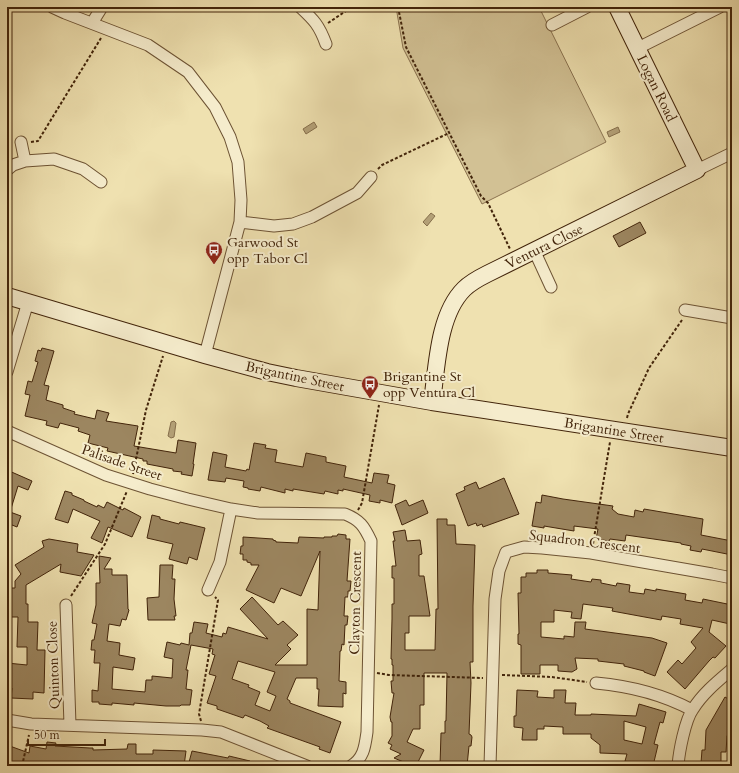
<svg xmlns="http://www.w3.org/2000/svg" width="739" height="773" font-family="Cardo,serif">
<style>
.green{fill:#d2c194;stroke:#8a724f}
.water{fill:#b4a178;stroke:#866f4c}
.building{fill:#9c8660;stroke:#42240a;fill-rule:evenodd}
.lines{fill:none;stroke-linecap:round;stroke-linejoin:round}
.street-casing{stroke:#6d5334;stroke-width:13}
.secondary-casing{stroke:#42240a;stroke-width:18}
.path{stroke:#42240a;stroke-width:2;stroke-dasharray:3 2;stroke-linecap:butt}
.street{stroke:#f5eccc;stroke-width:11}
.secondary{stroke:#f5eccc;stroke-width:16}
.labels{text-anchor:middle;stroke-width:4;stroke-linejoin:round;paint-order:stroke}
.street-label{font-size:14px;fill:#42240a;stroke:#f5eccc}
.poi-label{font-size:14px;fill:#42240a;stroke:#f5eccc;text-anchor:start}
</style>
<rect width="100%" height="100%" fill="#efe1b0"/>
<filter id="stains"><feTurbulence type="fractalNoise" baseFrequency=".005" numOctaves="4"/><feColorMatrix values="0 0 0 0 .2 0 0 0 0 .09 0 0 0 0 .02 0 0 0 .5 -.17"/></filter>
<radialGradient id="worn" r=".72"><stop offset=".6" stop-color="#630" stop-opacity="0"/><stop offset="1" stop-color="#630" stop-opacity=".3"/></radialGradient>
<path class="green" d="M396,7H539L606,142L482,204L403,48Z"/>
<path class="water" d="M314,122L317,127L306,134L303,129Z
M618,127L620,132L609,137L607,132Z
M431,213L435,216L427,226L423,222Z
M174,421L176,423L174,437L171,438L168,436L171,422Z"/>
<path class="building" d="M640,222L646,233L619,247L613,236Z
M42,348L54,351L44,385L49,386L46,400L63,405V408L75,412L74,414L95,419L97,410L109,413L106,421L138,426L134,446L176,453L178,440L196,443L193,464H194L192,476L181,474L182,472L173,471V469L147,464V461H143V459L107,451L108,448L88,443L90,435L78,431L79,428L60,423L58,428L46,425L47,421L25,416L30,395L25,394L28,381L32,382L38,362L35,361L38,350L41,351Z
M254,443L266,445L265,448L277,450L275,462L303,467L306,453L326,457V462L346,466L344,477L372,483L374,473L389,475L387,483L395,485L392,503L380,500V503L369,501L370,495L343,489V491L338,490V494L325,491L324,494L293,489V491L285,489V493L261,487L260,491L248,489V488L243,487L244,481L226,478L225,482L208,480L213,452L227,455L225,467L246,471L247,469L249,470Z
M7,470L32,481L28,490L18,486L10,512L21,516L17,527L7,523Z
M504,478L519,514L483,527L482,524L477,526L476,523L468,526L456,494L465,490L464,487L476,482L479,489Z
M65,491L72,493V495L84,500V501L97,507L98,505L104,508L107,502L123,510L124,508L141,517L132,537L108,527L102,543L91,538L100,521L73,509L68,523L55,519Z
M542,495L563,499L613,506L612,509L618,514L634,517L635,510L643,512L644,509L703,519L701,535L732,541V555L702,549L701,552L690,550L691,546L681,544V543L626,535L625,541L610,539L609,541L596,539L598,529L574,526V531L544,526V528L532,526L536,502L541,503Z
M406,500L409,506L423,500L428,513L402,525L395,505Z
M152,515L160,517V519L179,524L180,522L205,528L197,560L189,557L187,564L169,559L173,544L147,538Z
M437,519H447V525H455L456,544L475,545L473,606V662H470L471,683L469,734L471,735L472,737L471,746H469L467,766H440L441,733H445V721H446L447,673H424V705H420V729H413L407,742L424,750L416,766H413L394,758L401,754L390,749L392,745L388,743L392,736V722H391L390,717L394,693H392L391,681H393V665H392V659H391L392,619V604H394V578H392V566H396L393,541H395L393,532L405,530L407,541L420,540L422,554L419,555V576H424L430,616H409V633H405V650H435L436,609H438Z
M338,534L346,535V539H350L347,581H351L350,591H348V597H345L344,616H348L347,625H345L344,645L342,644L341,651H340L339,681L346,682V694L343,693V707L318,706L319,689H317V678H296L287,699L290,701V703L341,722L330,753L319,749L320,747L267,728L269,726L260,721L245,715L243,718L217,709V706L207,703L216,676L209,674L215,655L212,654L213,649L191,645L186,670H188L186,689L192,690L190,705H181L180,706H166L134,703V705L112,703V705L99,704V702H92V690L98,691L100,663H94L95,650H91L92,640H94L97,624L92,623L96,605V583H100L99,556L111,558L104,569H112V575H127L128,609L129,610L126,620L122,619L120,626L109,624L107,641L120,643L119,655L135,658L133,670L113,667L112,689L145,692L146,680H152V676L172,678L173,659L164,657L167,642L180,645L181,643L189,645L190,633H192L194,622L208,624L206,633L222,637L223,633L226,634L228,627L268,639L240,609L252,597L278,625L283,621L298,635L287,645L291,649L275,665H307V609L318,610L320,551L301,596L281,588L274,603L246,590L259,565H251V563L247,562V560H243V554H240L241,546H243V537L273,539V540L276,541V542L298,543L299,537L324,538V537H332V536H337ZM238,661L275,672L267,692L276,696L270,711L255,705L260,692L248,687L249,685L232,679Z
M49,539L78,544L77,552L94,555L81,576L60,572L61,564L26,585V604H28V622H38L37,650H45L44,693L33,692V699L11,698L12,688H7V663L27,665V647H17L18,617H7V597H8L9,588H15V581L21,574L15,565L44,547L42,541Z
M160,565H173L172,579H175L174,599L176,616H174L175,620H148L147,598L159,597Z
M537,570H548V573L572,575L571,579L591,582L592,579L601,580V583L616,586L617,583L630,585L629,592L644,594L645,589L656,591V589L686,594L685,600L702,603L703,599L732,605L730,624L712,620L709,632L726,646L715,658L713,657L709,661L685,689L667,672L678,660L682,664L696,648L691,642L703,628L680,624L681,619L662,616L661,620L612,611L613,608L583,604L581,619L571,618L572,612L554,610V622H541V637L564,639V636L574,637L575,622H586L585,629L652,638L667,643L655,676L644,672V671L624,666V664L598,661V659L575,658L577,669L572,672L558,671V665H540V674H521V645L518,644V634H519L518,593H521V577H526V573H537Z
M517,690L538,691L537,697L554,698V690H566L565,703H576L575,715H591V714L636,716L639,704L666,712L663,723L660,722L654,744L658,745L653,766H643L625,761L627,754L600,753V745L591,738V734H563V727L544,726V729H537V740H522L523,728L514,727V716H516ZM624,721L646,727L642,744L624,740Z
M725,697L732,701V728L727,736L726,752H721V763H701L702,750H705L706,730Z
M47,742L56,743L55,746L90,748H93V750L127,749L128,744H136V754H153V750L186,751L184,766H164V764H126V766H7V745L29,753L30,746L46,749Z
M192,751L228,758L229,756L250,761V766H188Z"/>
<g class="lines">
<g class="street-casing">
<path id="street" d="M52,7L65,13L148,45L188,72L215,107L230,137L238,162L241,200L240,222L205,355
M300,7C314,20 319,25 326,44
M92,23L102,7
M552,25L587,7
M638,48L720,7
M21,142L25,161
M7,170L13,165L25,161L54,159L83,169L101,182
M697,170L732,153
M240,222L274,226L293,224L312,217L357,193L371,177
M534,250L551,287
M685,310L732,318
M7,372L28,302
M7,431L106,475L150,489L188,499L231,509L258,513L345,514C360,520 364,526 371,541L367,732C365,746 364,758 351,766
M208,590L220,562L231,509
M66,605L70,725
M596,683C629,686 662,694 692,710
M7,720L31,724L202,730L221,732L307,766
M490,766L495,599L499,571L506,552L524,547L542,548L591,553L712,574L732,578
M678,766C679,752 685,720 693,709C703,693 718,681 732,669"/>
</g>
<g class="secondary-casing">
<path id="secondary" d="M7,296L205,355L267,372L296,378L432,402L732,448
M432,402C437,366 438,315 464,289C471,282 479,278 487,274L697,170L617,7"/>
</g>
<path class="path" d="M398,7L406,47L481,196L488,203L510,249
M328,23L352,7
M31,142L38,141L101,38
M378,169L382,165L449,133
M627,418L628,414L649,368L682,320
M133,474L146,410L163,356
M358,510L362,503L379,405
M593,544L610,442
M71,596L105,544L127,491
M377,673L389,675L483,678
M502,675L552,677L587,682
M201,721L199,714L218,600L215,597
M22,766L29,735"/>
<use href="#street" class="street"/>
<use href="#secondary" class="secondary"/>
</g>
<defs>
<g id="bus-pin" transform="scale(0.9)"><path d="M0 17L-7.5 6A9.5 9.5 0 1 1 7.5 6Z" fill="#8f2418" stroke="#f5eccc"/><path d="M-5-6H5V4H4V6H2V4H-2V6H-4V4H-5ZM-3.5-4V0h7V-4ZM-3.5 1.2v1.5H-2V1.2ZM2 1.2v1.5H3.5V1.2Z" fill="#fff"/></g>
</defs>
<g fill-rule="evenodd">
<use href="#bus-pin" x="214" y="250"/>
<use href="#bus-pin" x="370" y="384"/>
</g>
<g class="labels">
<g class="street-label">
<text transform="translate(657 88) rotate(64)" y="5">Logan Road</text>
<text transform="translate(544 246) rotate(-26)" y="5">Ventura Close</text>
<text transform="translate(295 376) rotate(12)" y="5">Brigantine Street</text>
<text transform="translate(614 430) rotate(9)" y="5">Brigantine Street</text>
<text transform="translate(122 462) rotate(19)" y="5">Palisade Street</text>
<text transform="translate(585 541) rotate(7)" y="5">Squadron Crescent</text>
<text transform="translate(355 603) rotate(-89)" y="5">Clayton Crescent</text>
<text transform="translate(53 665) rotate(-92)" y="5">Quinton Close</text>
</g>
<g class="poi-label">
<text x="227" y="247">Garwood St<tspan x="227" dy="16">opp Tabor Cl</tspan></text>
<text x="383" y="381">Brigantine St<tspan x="383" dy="16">opp Ventura Cl</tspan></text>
</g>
</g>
<rect width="739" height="773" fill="none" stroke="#efe1b0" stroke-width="24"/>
<rect x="8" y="8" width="723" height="757" fill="none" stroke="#42240a" stroke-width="2"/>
<rect x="12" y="12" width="715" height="749" fill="none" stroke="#42240a"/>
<path d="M28 739v6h77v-6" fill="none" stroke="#42240a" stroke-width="2"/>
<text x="34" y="739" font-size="12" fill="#42240a" stroke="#f5eccc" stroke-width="3" paint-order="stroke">50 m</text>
<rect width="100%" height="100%" filter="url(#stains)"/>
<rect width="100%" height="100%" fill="url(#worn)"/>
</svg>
